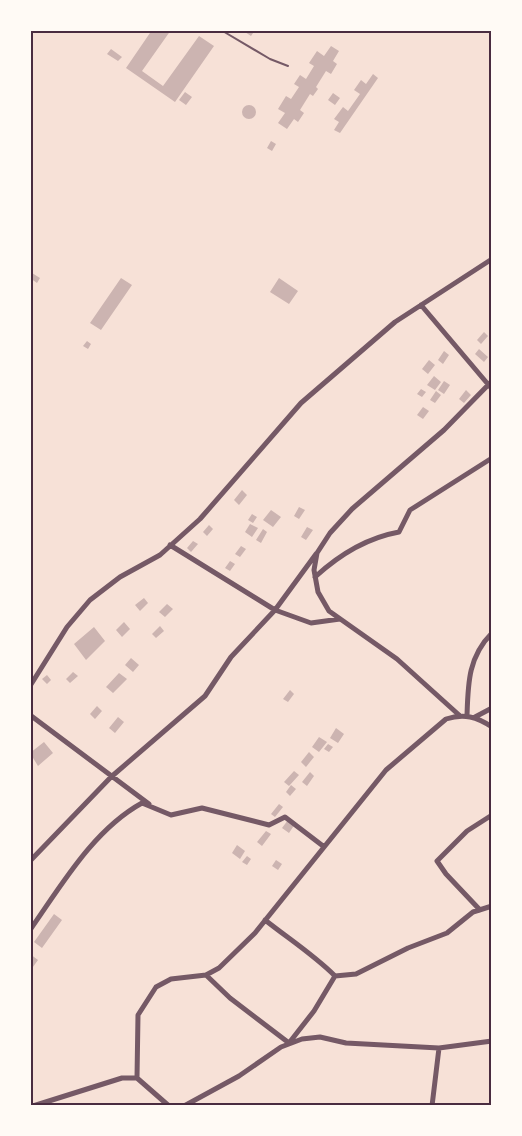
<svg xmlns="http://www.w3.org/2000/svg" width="522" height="1136" font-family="'Source Sans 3',sans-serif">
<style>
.building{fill:#ccb4b1}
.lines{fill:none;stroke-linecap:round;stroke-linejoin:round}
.service{stroke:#755966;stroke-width:2}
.minor{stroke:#755966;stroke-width:5}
.neatline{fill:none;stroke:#4a2c40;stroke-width:2}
</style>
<rect width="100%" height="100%" fill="#f7e1d7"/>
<path class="building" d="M152,30H171L142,71L163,86L199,36L214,46L175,102L126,68Z
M242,30H255L251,36Z
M331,46L339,51L333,61L337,64L331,74L326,71L316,87L318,89L313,96L310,94L300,110L304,113L298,122L294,119L287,129L278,123L285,113L278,109L286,96L291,99L299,87L294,84L300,75L306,79L314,66L309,63L317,51L324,56Z
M111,49L122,57L118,61L107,54Z
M373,74L378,78L340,133L334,130L339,122L334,119L343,107L348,111L360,94L354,90L361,80L366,84Z
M185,92L192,97L186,105L179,100Z
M333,93L340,98L335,105L328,100Z
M242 112a7 7 0 1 1 14 0a7 7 0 1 1-14 0Z
M271,141L276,144L272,151L267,148Z
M32,273L40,278L37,283L30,278Z
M121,278L132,285L101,330L90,323Z
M279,278L298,291L289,304L270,292Z
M484,332L488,336L481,344L477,340Z
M87,341L91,344L88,349L83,346Z
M479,349L488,357L484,362L475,354Z
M444,351L449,355L443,364L438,360Z
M429,360L435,365L428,374L422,369Z
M434,376L441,382L435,390L427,385Z
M444,381L450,385L444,394L438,390Z
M421,389L426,392L422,397L417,394Z
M466,390L471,395L464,403L459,399Z
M436,391L441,395L435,403L430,400Z
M423,407L429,411L423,419L417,415Z
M242,490L247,495L239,505L234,500Z
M299,507L305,510L299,519L294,516Z
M271,510L281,517L273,527L263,520Z
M252,514L257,517L253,523L248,520Z
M250,524L258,528L252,537L245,532Z
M209,525L213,529L207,536L203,532Z
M307,527L313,530L306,540L301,537Z
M263,529L267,532L261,543L256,540Z
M193,541L198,544L191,552L187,548Z
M241,546L246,549L240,557L235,554Z
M230,561L235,564L230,571L225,568Z
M144,598L148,603L140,611L135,605Z
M167,604L173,609L165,617L159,612Z
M124,622L130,629L122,637L116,630Z
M160,626L164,631L156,638L152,634Z
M94,627L105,641L86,660L74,644Z
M131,658L139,665L133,672L125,665Z
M73,672L78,676L70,683L66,679Z
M119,673L127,679L113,693L106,687Z
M47,675L51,680L47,684L42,679Z
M290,690L294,694L288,702L283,699Z
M97,706L102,711L95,719L90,714Z
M118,717L124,722L115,733L109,728Z
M336,728L344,734L338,743L330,738Z
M319,737L327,742L319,752L312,747Z
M44,742L53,753L38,766L30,753Z
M328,744L333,747L329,752L324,749Z
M309,752L314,757L306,767L301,762Z
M294,771L299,775L289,786L284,782Z
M310,772L314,776L307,786L302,782Z
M291,785L296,789L290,796L286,792Z
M279,804L283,807L275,817L271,814Z
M288,820L295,824L289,833L282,828Z
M266,831L271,834L262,846L257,842Z
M237,845L245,851L240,859L232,853Z
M247,856L251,859L247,865L242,862Z
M276,860L282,864L278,870L272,866Z
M54,914L62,920L42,948L34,942Z
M30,954L38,960L30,971Z"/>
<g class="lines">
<path class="service" d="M221,30L270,59L288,66"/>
<path class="minor" d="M421,305L492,389
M170,545L275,610L311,623L340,619
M315,577C340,554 366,538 399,532L410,510L492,458
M30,686L67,627L90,600L120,577L160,555L200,519L301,403L395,322L492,259
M30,715L149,804
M459,715L397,659L329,611L318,592L314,570L317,553L330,533L352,509L444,430L492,381
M467,716C468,684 468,657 492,633
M475,717L492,708
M30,861L111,777L205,696L231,657L275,610L316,554
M480,910L446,874L437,861L467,831L492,815
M265,920C289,939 314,955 335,976
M30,930C61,886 93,830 142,803L171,815L202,808L269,825L285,817L323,846
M206,975L230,998L289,1043L314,1011L335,976L356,974L408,948L447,933L473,912L492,906
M137,1078L138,1015L156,987L171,979L206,975L219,968L255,933L386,770L446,719C464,713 477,717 492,727
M33,1106L122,1078H137L169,1106
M184,1106L239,1076L281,1047L302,1039L320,1037L346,1043L439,1048L492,1041
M432,1106L439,1048"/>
</g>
<rect width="522" height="1136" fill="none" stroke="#fffaf5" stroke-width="63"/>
<rect x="32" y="32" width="458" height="1072" class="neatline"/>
</svg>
